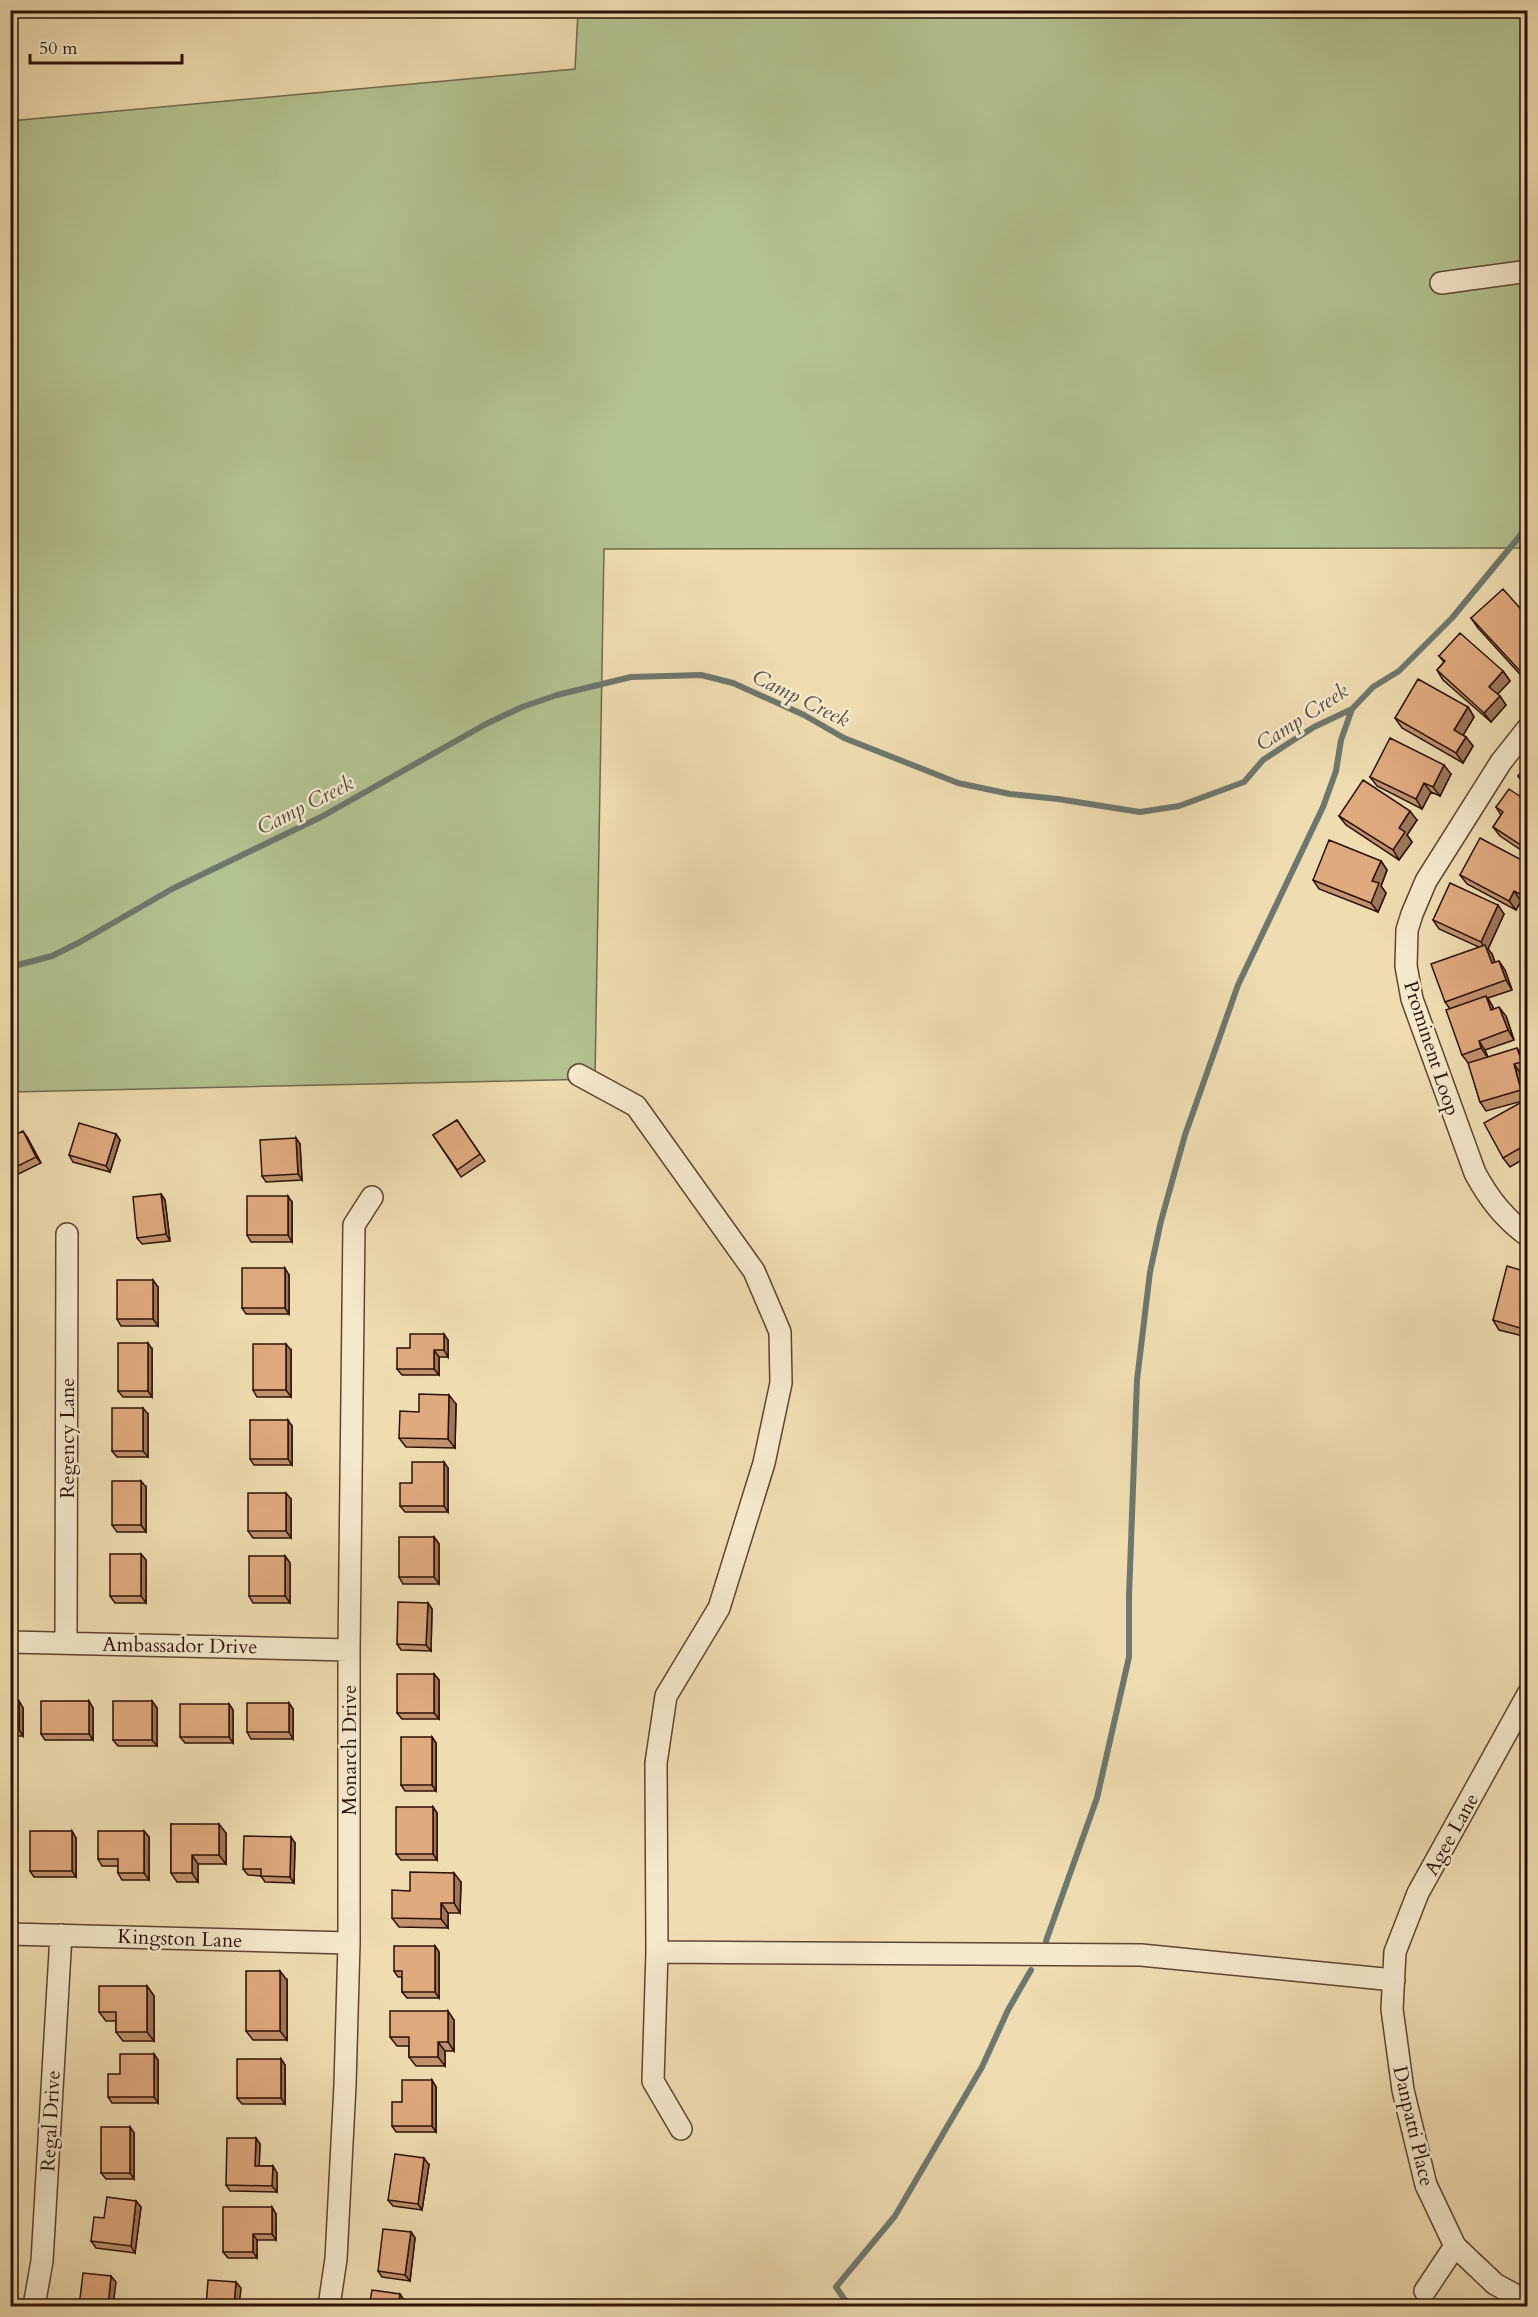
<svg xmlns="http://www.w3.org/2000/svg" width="1538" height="2317" font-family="Cardo,serif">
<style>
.green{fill:#b3c291;stroke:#706a4c;stroke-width:1.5}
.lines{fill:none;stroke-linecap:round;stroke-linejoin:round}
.stream{stroke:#6e776d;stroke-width:6}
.minor-casing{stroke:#5d4432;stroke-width:24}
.minor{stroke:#f5e9cc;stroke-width:21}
.wall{fill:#c1926d;stroke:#2c1107;stroke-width:1.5}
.shaded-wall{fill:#9d7759;stroke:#2c1107;stroke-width:1.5}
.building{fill:#e0aa7f;stroke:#2c1107;stroke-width:1.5}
.labels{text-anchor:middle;stroke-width:5;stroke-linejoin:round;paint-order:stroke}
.street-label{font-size:20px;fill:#2c1107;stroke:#f5e9cc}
.water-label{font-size:21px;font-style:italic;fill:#524c42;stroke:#f5e9cc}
</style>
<rect width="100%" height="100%" fill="#efddb1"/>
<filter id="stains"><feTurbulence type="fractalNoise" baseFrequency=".00333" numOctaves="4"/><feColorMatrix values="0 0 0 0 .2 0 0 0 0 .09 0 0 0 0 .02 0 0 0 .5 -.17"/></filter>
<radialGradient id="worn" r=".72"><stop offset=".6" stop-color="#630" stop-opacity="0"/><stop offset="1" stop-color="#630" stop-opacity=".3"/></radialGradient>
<path class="green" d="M578,11H1527V548L604,549L595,1079L11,1092L10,121L575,69Z"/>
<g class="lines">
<path class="stream" d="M10,967L52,956L80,942L172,889L321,817L486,724L522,707L557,695L631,677L701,675L733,683L804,715L844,738L958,783L1010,794L1058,799L1140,812L1179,806L1244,782L1263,760L1292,741L1314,727L1352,709L1373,687L1399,671L1452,618L1528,526
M1046,1941L1097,1798L1129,1657V1596L1137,1380L1150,1272L1161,1221L1185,1135L1238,985L1323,807L1336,771L1341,740L1352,709
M849,2306L836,2287L895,2216L982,2067L1008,2010L1031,1970"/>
<g class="minor-casing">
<path id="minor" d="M1441,283L1528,271
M1528,728L1501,762L1426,881L1412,914L1407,930L1406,966L1412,999L1475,1173C1489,1199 1504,1218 1528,1236
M579,1075L636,1106L754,1271L780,1332L781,1383L764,1463L719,1608L666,1696L656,1763L657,1952L653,2081L681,2129
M10,1642L349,1650
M66,1642L67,1234
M1528,1694L1418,1893L1395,1952L1392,2009L1403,2090L1426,2185L1455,2246L1495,2284L1528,2302
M10,1934L349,1943
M657,1952L1141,1955L1394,1980
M1425,2291L1455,2246
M34,2306L42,2261L61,1935
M329,2306L336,2259L345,2085L349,1943V1650L354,1225L372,1197"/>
</g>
<use href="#minor" class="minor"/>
</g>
<path class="wall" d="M1527,616V682L1478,628L1471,618Z
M1439,656L1503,671L1510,681L1497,694L1506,705L1491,722L1443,680L1437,670L1444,662Z
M1468,707L1474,717L1463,735L1466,737L1473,746L1463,763L1402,728L1395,718Z
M1527,766V788L1518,776Z
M1451,774L1440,796L1431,792L1422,809L1377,786L1370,777Z
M1527,801V854L1500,836L1493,827L1501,815L1496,807Z
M1339,816L1417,820L1407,835L1412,842L1399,860L1346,825Z
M1381,861L1387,870L1381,886L1386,893L1378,912L1319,889L1313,880Z
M1527,863V904L1521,901L1516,910L1467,884L1460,875Z
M1504,914L1488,949L1492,954L1495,962L1505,970L1512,990L1488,998L1494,1009L1506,1016L1514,1040L1485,1050L1488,1057L1524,1058L1527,1069V1072L1521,1074L1527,1098V1157L1510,1167L1503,1158L1526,1100L1486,1111L1480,1102L1469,1064L1462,1055L1450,1009L1445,1002L1479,947L1439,929L1433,920Z
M457,1120L485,1161L461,1177L433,1135Z
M116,1134L120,1140L110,1172L73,1162L69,1155Z
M10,1137H27L41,1163L10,1178Z
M296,1138L300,1144L302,1180L266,1182L262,1176Z
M161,1194L165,1200L170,1241L142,1244L137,1238Z
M292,1202V1242H251L247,1235Z
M1527,1272V1337L1499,1330L1493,1320Z
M289,1275V1314H246L242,1308Z
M158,1287V1326H121L117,1319Z
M448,1340V1357H439V1375H402L397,1369L410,1348Z
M152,1349V1397H123L118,1391Z
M291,1350V1397H257L253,1390Z
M456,1404L455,1448L406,1447L399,1438L419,1412Z
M148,1414V1457H117L112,1451Z
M292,1426V1465H254L250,1459Z
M448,1468V1512H405L400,1506L412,1483Z
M146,1487V1532H117L112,1525Z
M291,1499V1538H253L248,1531Z
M434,1537L439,1544V1584H403L399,1577Z
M141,1554L146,1560V1603H115L110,1596Z
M285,1556L290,1563V1603H253L249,1596Z
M428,1603L432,1609L431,1651L401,1650L397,1644Z
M434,1674L439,1680V1719H402L397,1713Z
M10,1701H19L23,1708V1736H10Z
M89,1701L93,1708V1740H45L41,1734Z
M152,1701L157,1708V1746H118L113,1740Z
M289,1703L293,1709V1739H251L247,1732Z
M229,1704L233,1710V1743H185L180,1737Z
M432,1737L436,1743V1791H405L401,1785Z
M433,1807L437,1813V1860H401L396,1854Z
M171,1824L226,1833V1864H198V1882H177L171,1873Z
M72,1831L76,1838V1877H34L30,1871Z
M144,1831L149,1837V1880H122L118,1873V1866H102L98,1859Z
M295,1843L294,1883L265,1882L261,1876L248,1875L243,1869Z
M461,1882L460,1913H448V1928L399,1927L392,1918L410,1891Z
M435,1946L439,1952V1998H407L402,1992V1977H398L394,1971Z
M287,1980V2040H253L246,2031Z
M147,1986L154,1996V2041H123L116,2032V2021H106L99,2012Z
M454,2020V2051H445V2066H416L409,2057V2046H397L390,2037Z
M154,2054L158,2060V2103H112L108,2097L120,2074Z
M281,2059L285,2065V2104H242L237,2098Z
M432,2080L436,2087V2132H396L392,2126L402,2102Z
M130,2127L134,2133V2179H106L101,2173Z
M256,2138L260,2144L259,2166H273L277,2173V2192L230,2191L226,2185Z
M429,2165L422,2210L393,2206L388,2200Z
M136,2201L141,2207L135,2253L96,2248L91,2241L104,2218Z
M272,2207L276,2214V2240H257V2258H228L223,2252Z
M411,2232L415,2238L410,2281L382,2277L378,2271Z"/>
<path class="shaded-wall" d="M1503,671L1510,681L1496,696L1489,687Z
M1500,696L1506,705L1491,722L1484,713Z
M1468,707L1474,717L1461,739L1454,730Z
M1466,737L1473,746L1463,763L1456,753Z
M1444,765L1451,774L1440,796L1433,787Z
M1424,783L1431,792L1422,809L1416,799Z
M1410,811L1417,820L1407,835L1412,842L1399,860L1393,850L1399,828Z
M1381,861L1387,870L1381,886L1386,893L1378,912L1371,903L1372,881Z
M1527,885V904L1522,895Z
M1514,891L1521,901L1516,910L1509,901Z
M1498,905L1504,914L1488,949L1492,954L1498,972L1492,963L1487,951L1481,942Z
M1499,961L1505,970L1512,990L1506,980Z
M1486,996L1492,1005L1497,1019L1491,1010Z
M1499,1007L1506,1016L1514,1040L1508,1030Z
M1479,1041L1485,1050L1488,1058L1481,1048Z
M1517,1048L1524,1058L1527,1070L1522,1062Z
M1514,1064L1521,1074L1527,1099L1521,1090Z
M23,1131L27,1137L41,1163L36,1157Z
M116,1134L120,1140L110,1172L106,1166Z
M296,1138L300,1144L302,1180L298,1174Z
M161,1194L165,1200L170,1241L166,1234Z
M288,1196L292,1202V1242L288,1235Z
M285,1268L289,1275V1314L285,1308Z
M153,1280L158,1287V1326L153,1319Z
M444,1334L448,1340V1357L444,1350Z
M148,1343L152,1349V1397L148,1391Z
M286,1344L291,1350V1397L286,1390Z
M434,1350L439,1357V1375L434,1369Z
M449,1395L456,1404L455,1448L448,1439Z
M143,1408L148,1414V1457L143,1451Z
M288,1420L292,1426V1465L288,1459Z
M444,1462L448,1468V1512L444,1506Z
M141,1481L146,1487V1532L141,1525Z
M286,1493L291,1499V1538L286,1531Z
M434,1537L439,1544V1584L434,1577Z
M141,1554L146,1560V1603L141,1596Z
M285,1556L290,1563V1603L285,1596Z
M428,1603L432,1609L431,1651L426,1645Z
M434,1674L439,1680V1719L434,1713Z
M19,1701L23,1708V1736L19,1730Z
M89,1701L93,1708V1740L89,1734Z
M152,1701L157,1708V1746L152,1740Z
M289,1703L293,1709V1739L289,1732Z
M229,1704L233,1710V1743L229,1737Z
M432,1737L436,1743V1791L432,1785Z
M433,1807L437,1813V1860L433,1854Z
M219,1824L226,1833V1864L219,1855Z
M72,1831L76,1838V1877L72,1871Z
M144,1831L149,1837V1880L144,1873Z
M291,1837L295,1843L294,1883L290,1877Z
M192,1855L198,1864V1882L192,1873Z
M454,1873L461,1882L460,1913L454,1903Z
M441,1903L448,1913V1928L441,1919Z
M435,1946L439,1952V1998L435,1992Z
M280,1971L287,1980V2040L280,2031Z
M147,1986L154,1996V2041L147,2032Z
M448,2011L454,2020V2051L448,2042Z
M438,2042L445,2051V2066L438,2057Z
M154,2054L158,2060V2103L154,2097Z
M281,2059L285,2065V2104L281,2098Z
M432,2080L436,2087V2132L432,2126Z
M130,2127L134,2133V2179L130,2173Z
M256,2138L260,2144L259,2172L255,2166Z
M424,2158L429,2165L422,2210L418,2204Z
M273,2166L277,2173V2192L272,2186Z
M136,2201L141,2207L135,2253L131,2246Z
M272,2207L276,2214V2240L272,2234Z
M411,2232L415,2238L410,2281L405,2275Z
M253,2234L257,2240V2258L253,2252Z
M111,2276L116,2282L113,2307H108Z
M236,2282L241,2288L239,2307L234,2306Z
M400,2294L404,2300L403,2307H398Z"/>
<path class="building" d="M1503,589L1527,616V639L1524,642L1527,647V666L1521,672L1471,618Z
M1460,633L1503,671L1489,687L1500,696L1484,713L1437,670L1445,661L1439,656Z
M1418,679L1468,707L1454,730L1466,737L1456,753L1395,718Z
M1390,738L1444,765L1433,787L1424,783L1416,799L1370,777Z
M1527,766V784L1518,776Z
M1363,780L1410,811L1399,828L1405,832L1393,850L1339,816Z
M1509,789L1527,801V849L1493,827L1503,812L1496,807Z
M1480,838L1527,863V885L1522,895L1514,891L1509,901L1460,875Z
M1329,840L1381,861L1372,881L1379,883L1371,903L1313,880Z
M1450,883L1498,905L1481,942L1433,920Z
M1485,945L1492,963L1499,961L1506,980L1445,1002L1431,964Z
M1486,996L1491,1010L1499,1007L1508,1030L1479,1041L1481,1048L1462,1055L1446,1010Z
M1517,1048L1522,1062L1514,1064L1521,1090L1480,1102L1468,1063Z
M1527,1099V1144L1503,1158L1484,1123Z
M457,1120L480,1154L457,1170L433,1135Z
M79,1123L116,1134L106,1166L69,1155Z
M23,1131L36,1157L10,1170V1137Z
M296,1138L298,1174L262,1176L260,1140Z
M161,1194L166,1234L137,1238L133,1197Z
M247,1196H288V1235H247Z
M1507,1266L1527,1272V1330L1493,1320Z
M242,1268H285V1308H242Z
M117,1280H153V1319H117Z
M410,1334H444V1350H434V1369H397V1348H410Z
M118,1343H148V1391H118Z
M253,1344H286V1390H253Z
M419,1394L449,1395L448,1439L399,1438L400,1411L419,1412Z
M112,1408H143V1451H112Z
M250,1420H288V1459H250Z
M412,1462H444V1506H400V1483H412Z
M112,1481H141V1525H112Z
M248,1493H286V1531H248Z
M399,1537H434V1577H399Z
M110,1554H141V1596H110Z
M249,1556H285V1596H249Z
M398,1602L428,1603L426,1645L397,1644Z
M397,1674H434V1713H397Z
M10,1701H19V1730H10Z
M41,1701H89V1734H41Z
M113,1701H152V1740H113Z
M247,1703H289V1732H247Z
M180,1704H229V1737H180Z
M401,1737H432V1785H401Z
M396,1807H433V1854H396Z
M171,1824H219V1855H192V1873H171Z
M30,1831H72V1871H30Z
M98,1831H144V1873H118V1859H98Z
M244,1836L291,1837L290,1877L261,1876V1869H243Z
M410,1872L454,1873V1903H441V1919L392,1918V1890L410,1891Z
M394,1946H435V1992H402V1971H394Z
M246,1971H280V2031H246Z
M99,1986H147V2032H116V2012H99Z
M390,2011H448V2042H438V2057H409V2037H390Z
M120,2054H154V2097H108V2074H120Z
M237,2059H281V2098H237Z
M402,2080H432V2126H392V2102H402Z
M101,2127H130V2173H101Z
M227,2138H256L255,2166H273L272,2186L226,2185Z
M395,2154L424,2158L418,2204L388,2200Z
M107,2197L136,2201L131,2246L91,2241L94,2217L104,2218Z
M223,2207H272V2234H253V2252H223Z
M383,2229L411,2232L405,2275L378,2271Z
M83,2273L111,2276L108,2307H79Z
M208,2280L236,2282L234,2306L244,2307H206Z
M372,2290L400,2294L398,2307H369Z"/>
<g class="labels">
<g class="street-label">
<text transform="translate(1432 1048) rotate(72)" y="7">Prominent Loop</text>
<text transform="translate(67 1438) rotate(-90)" y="7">Regency Lane</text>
<text transform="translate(180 1645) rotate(1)" y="7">Ambassador Drive</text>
<text transform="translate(349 1750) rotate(-90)" y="7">Monarch Drive</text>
<text transform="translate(1451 1834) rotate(-61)" y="7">Agee Lane</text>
<text transform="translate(180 1938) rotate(2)" y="7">Kingston Lane</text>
<text transform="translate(50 2121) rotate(-87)" y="7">Regal Drive</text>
<text transform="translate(1414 2126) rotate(77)" y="7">Danpatti Place</text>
</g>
<g class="water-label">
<text transform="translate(801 698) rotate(26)" y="7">Camp Creek</text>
<text transform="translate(1302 717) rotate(-33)" y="7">Camp Creek</text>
<text transform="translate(305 805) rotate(-27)" y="7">Camp Creek</text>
</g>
</g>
<rect width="1538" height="2317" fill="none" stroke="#efddb1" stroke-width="36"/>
<rect x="12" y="12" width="1514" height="2293" fill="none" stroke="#2c1107" stroke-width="3"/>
<rect x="18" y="18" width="1502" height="2281" fill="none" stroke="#2c1107" stroke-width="1.5"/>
<path d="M30 54v9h152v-9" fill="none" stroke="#2c1107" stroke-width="3"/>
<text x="39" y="54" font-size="18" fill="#2c1107" stroke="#f5e9cc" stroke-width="4.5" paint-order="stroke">50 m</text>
<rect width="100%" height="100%" filter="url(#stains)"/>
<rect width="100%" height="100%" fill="url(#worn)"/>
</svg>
